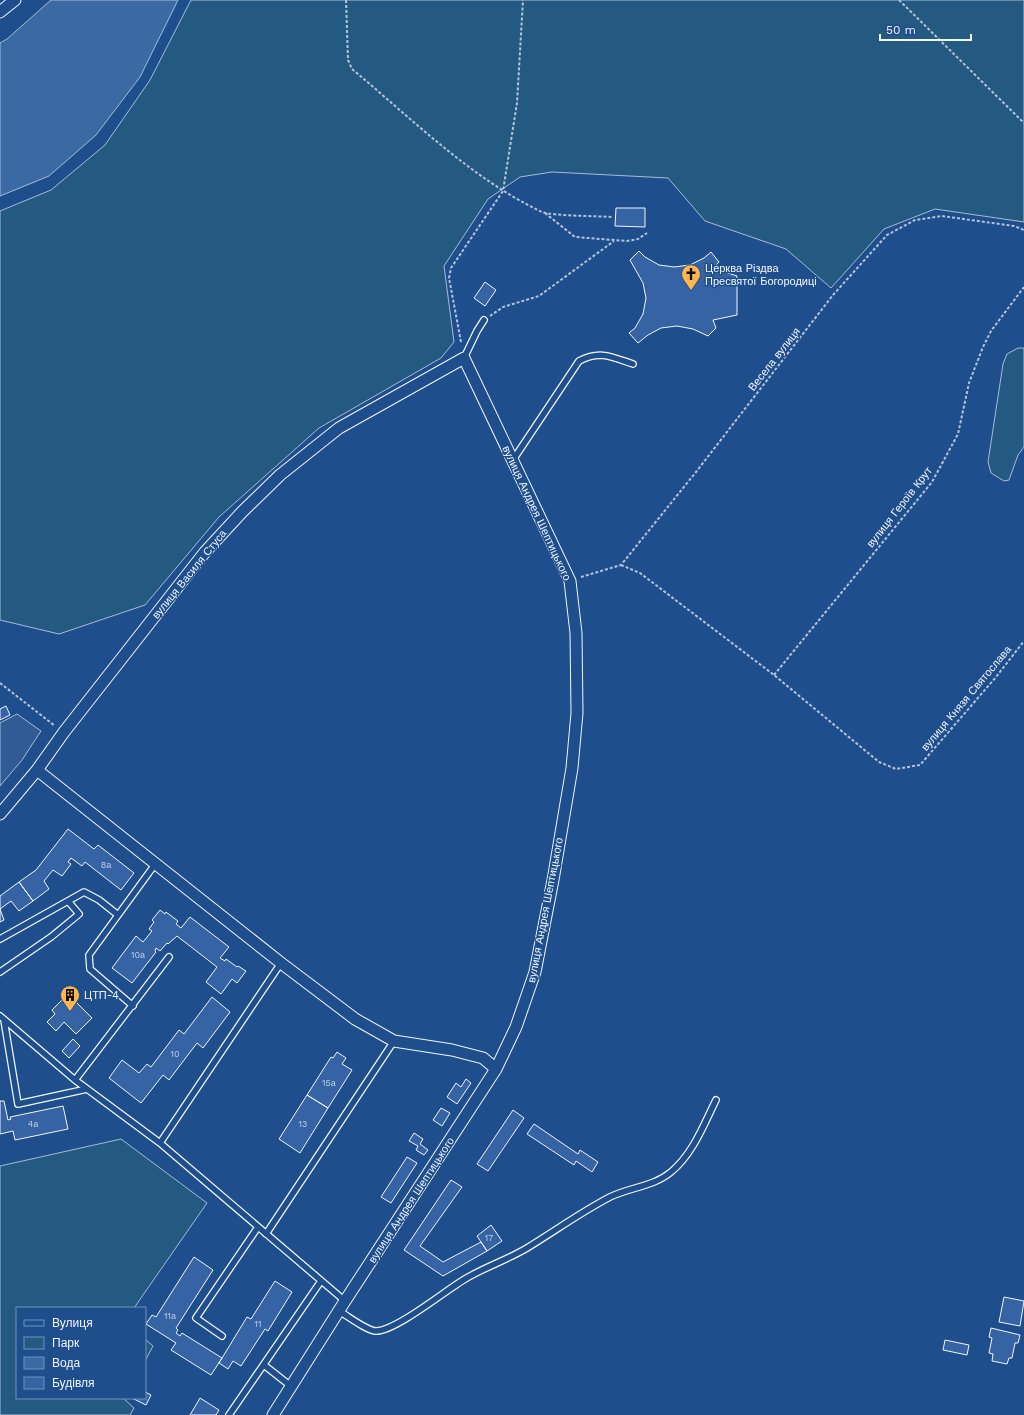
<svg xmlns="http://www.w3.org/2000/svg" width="1024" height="1415" font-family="'Work Sans',sans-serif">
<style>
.green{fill:#245a82;stroke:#a8bbd7}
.parking{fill:#305b95;stroke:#a8bbd7}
.water{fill:#3b69a3;stroke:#a8bbd7}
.building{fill:#3563a3;stroke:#f2f6ff}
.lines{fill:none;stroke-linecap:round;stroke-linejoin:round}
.lane-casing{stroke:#f2f6ff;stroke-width:8}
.street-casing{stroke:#f2f6ff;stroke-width:13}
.path{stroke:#b3c4dc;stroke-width:2;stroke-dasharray:3 2;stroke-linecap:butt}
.lane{stroke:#1f4e8c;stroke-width:5.5}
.street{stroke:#1f4e8c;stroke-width:11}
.labels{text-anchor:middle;stroke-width:3;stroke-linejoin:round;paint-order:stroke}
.number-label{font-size:9px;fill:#c3d1e8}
.poi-label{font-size:11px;fill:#f2f6ff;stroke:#1f4e8c;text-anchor:start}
.street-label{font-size:11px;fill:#f2f6ff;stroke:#1f4e8c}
</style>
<rect width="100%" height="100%" fill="#1f4e8c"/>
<path class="green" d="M191,0H1024V222L935,209L884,229L831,288L786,249L705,221L668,178L552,172L520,177L488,199L444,266L454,342L441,358L319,428L219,517L145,605L59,634L0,620V211L51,190L105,145L150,80Z
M1018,348H1024V447L1018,455L1009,480L1004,481L991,473L988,462L1003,364L1007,354Z
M121,1139L207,1203L134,1308H17V1398H123L134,1408L130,1415H0V1166Z
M145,1339L153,1346L145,1361Z"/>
<path class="parking" d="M17,714L41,731L22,760L0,786V723Z"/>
<path class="water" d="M51,0H178L140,77L96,135L49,176L0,196V43L7,39Z"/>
<path class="building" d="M616,208H645V227L615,226Z
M639,251L645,257L659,265L674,267L690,265L704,258L711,252L719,262L713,268L737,276V315L713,320L716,328L708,336L693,329L677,326L661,328L648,335L638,343L629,333L635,328L643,314L646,298L643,283L630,260Z
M485,282L496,290L485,306L474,298Z
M6,706L10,715L0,720V709Z
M68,829L94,849L98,845L134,873L121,890L85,862L82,866L71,858L68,862L71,864L62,876L53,870L44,881L49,889L33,901L19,882L36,870Z
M19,882L33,901L19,911L11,901L0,909V896Z
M0,909L4,920L0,922Z
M160,910L165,914L166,912L178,921L176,924L181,928L190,917L229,947L220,958L225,961L226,959L237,967L238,966L246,971L237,983L232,979L221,994L206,982L217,967L177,936L168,944L167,943L160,951L156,948L155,951L156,952L132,983L112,968L136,936L143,942L152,931L149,929L154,922L152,920Z
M68,994L92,1018L76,1034L64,1022L56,1031L47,1022L55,1014L52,1010Z
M212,997L230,1012L203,1048L197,1043L169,1080L163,1075L141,1103L109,1078L122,1060L139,1073L147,1064L151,1067L179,1030L184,1034Z
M73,1039L80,1046L69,1058L62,1051Z
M337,1052L346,1058L342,1064L352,1070L328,1108L307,1095L331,1057L333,1058Z
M466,1079L471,1083L457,1104L447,1097L456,1083L461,1087Z
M307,1095L328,1108L300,1153L279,1139Z
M0,1101H4L8,1120L11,1119L10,1117L63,1106L68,1129L15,1140L13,1131L0,1134Z
M441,1108L450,1113L442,1126L433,1120Z
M513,1110L524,1118L488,1171L477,1164Z
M534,1124L578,1154L580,1150L598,1162L592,1172L576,1161L574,1165L527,1134Z
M414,1133L423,1139L420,1144L428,1150L424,1155L416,1150L418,1146L409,1141Z
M407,1157L417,1163L391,1203L381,1197Z
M451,1180L462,1187L420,1246L443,1262L481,1242L487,1251L443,1276L404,1250Z
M491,1225L502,1241L487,1251L477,1236Z
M194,1257L213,1270L176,1328L178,1330L176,1333L180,1336L182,1333L222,1358L211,1375L171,1350L176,1343L146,1324L152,1315L156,1317Z
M275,1281L292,1292L268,1331L265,1329L241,1366L233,1361L228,1369L219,1363L247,1317L251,1319Z
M1004,1297L1024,1301L1020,1326L999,1322Z
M991,1328L1020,1335L1018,1343H1015L1012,1358H1009L1007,1364L992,1361L993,1354L989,1353L992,1338L989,1337Z
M945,1340L969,1345L967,1355L943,1350Z
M145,1392L151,1395L146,1405L132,1398H145Z
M200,1398L219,1410L216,1415H190Z"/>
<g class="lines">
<g class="lane-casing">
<path id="lane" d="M464,358L477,331L484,320
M513,460L579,361C600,350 612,357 633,364
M0,939L84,892L99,900L118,915
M0,972L51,937L79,914L68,901
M133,1006L90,969L89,955L156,863
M0,1016L75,1080L160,1143L345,1301
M4,1020L18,1104L87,1089
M75,1080L169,957
M160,1143L281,963
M266,1234L394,1041
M339,1311C348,1316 367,1331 376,1331C396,1331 446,1290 465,1279C485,1267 507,1260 527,1248C555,1231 581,1212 610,1197C630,1187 653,1187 671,1172C693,1154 704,1124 716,1100
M222,1336L196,1318L258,1227
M264,1365L292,1387
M229,1415L321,1281"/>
</g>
<g class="street-casing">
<path id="street" d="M0,12L15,0
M37,770L281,963L355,1019L394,1041L452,1050L483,1058L496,1069
M0,814L37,770L64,732L205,552L242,512L280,475L339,428L464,358L570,581L576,633L577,713L572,768L553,880L535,972L516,1027L496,1069L345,1301L273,1415"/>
</g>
<path class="path" d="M346,0L348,60L352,69C412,119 472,179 542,212C552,216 599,216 612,217
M899,0L1024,123
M545,213L575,237L627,241L638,239L647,233
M490,316L503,307L539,296L614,241
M461,342L449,278L451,268L503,191L517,103L523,0
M621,565L640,573L774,675L879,762L896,769L920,765L996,677L1024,641
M581,577L621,565L696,472L833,295L887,235L915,220L942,216L1014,226L1024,230
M774,675L932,482L958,434L969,383L983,347L991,331L1024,287
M0,683L55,726"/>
<use href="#lane" class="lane"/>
<use href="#street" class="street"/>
</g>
<defs>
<g id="church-pin" transform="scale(1)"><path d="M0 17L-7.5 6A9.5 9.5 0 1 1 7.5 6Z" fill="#ffb74d" stroke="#1f4e8c"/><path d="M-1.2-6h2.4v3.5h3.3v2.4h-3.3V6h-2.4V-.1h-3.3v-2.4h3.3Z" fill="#111"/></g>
<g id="building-pin" transform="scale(1)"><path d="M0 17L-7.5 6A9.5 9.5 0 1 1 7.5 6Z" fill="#ffb74d" stroke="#1f4e8c"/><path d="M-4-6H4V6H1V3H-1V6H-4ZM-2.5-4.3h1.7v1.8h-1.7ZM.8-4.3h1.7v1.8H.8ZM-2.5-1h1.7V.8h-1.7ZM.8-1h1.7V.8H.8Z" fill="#111"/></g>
</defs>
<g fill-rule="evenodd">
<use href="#church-pin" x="691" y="274"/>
<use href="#building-pin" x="70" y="995"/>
</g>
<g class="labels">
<g class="number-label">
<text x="106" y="868">8а</text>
<text x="138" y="958">10а</text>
<text x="175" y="1057">10</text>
<text x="329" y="1086">15а</text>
<text x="33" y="1127">4а</text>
<text x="303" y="1127">13</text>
<text x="489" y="1241">17</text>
<text x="170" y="1319">11а</text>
<text x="258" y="1327">11</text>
</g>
<g class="poi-label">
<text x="705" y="272">Церква Різдва<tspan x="705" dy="13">Пресвятої Богородиці</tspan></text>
<text x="84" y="999">ЦТП-4</text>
</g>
<g class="street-label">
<text transform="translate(774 359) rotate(-52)" y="4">Весела вулиця</text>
<text transform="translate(899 507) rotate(-52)" y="4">вулиця Героїв Крут</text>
<text transform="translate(537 513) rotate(65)" y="4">вулиця Андрея Шептицького</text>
<text transform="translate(189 574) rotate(-51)" y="4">вулиця Василя Стуса</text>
<text transform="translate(966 698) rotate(-50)" y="4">вулиця Князя Святослава</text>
<text transform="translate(545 910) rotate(-79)" y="4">вулиця Андрея Шептицького</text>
<text transform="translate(411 1200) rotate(-57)" y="4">вулиця Андрея Шептицького</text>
</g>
</g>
<rect x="16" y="1307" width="130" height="92" fill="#1f4e8c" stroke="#7391ba"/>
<rect x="24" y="1320" width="20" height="6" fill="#1f4e8c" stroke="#7391ba"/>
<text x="52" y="1327" font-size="12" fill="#f2f6ff">Вулиця</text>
<rect x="24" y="1337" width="20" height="12" fill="#245a82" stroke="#7391ba"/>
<text x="52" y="1347" font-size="12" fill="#f2f6ff">Парк</text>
<rect x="24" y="1357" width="20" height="12" fill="#3b69a3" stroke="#7391ba"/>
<text x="52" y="1367" font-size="12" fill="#f2f6ff">Вода</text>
<rect x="24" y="1377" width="20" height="12" fill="#3563a3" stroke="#7391ba"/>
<text x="52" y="1387" font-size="12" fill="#f2f6ff">Будівля</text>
<path d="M880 34v6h91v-6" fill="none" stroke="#f2f6ff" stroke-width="2"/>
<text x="886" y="34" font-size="12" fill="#f2f6ff" stroke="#1f4e8c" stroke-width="3" paint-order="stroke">50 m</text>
</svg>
